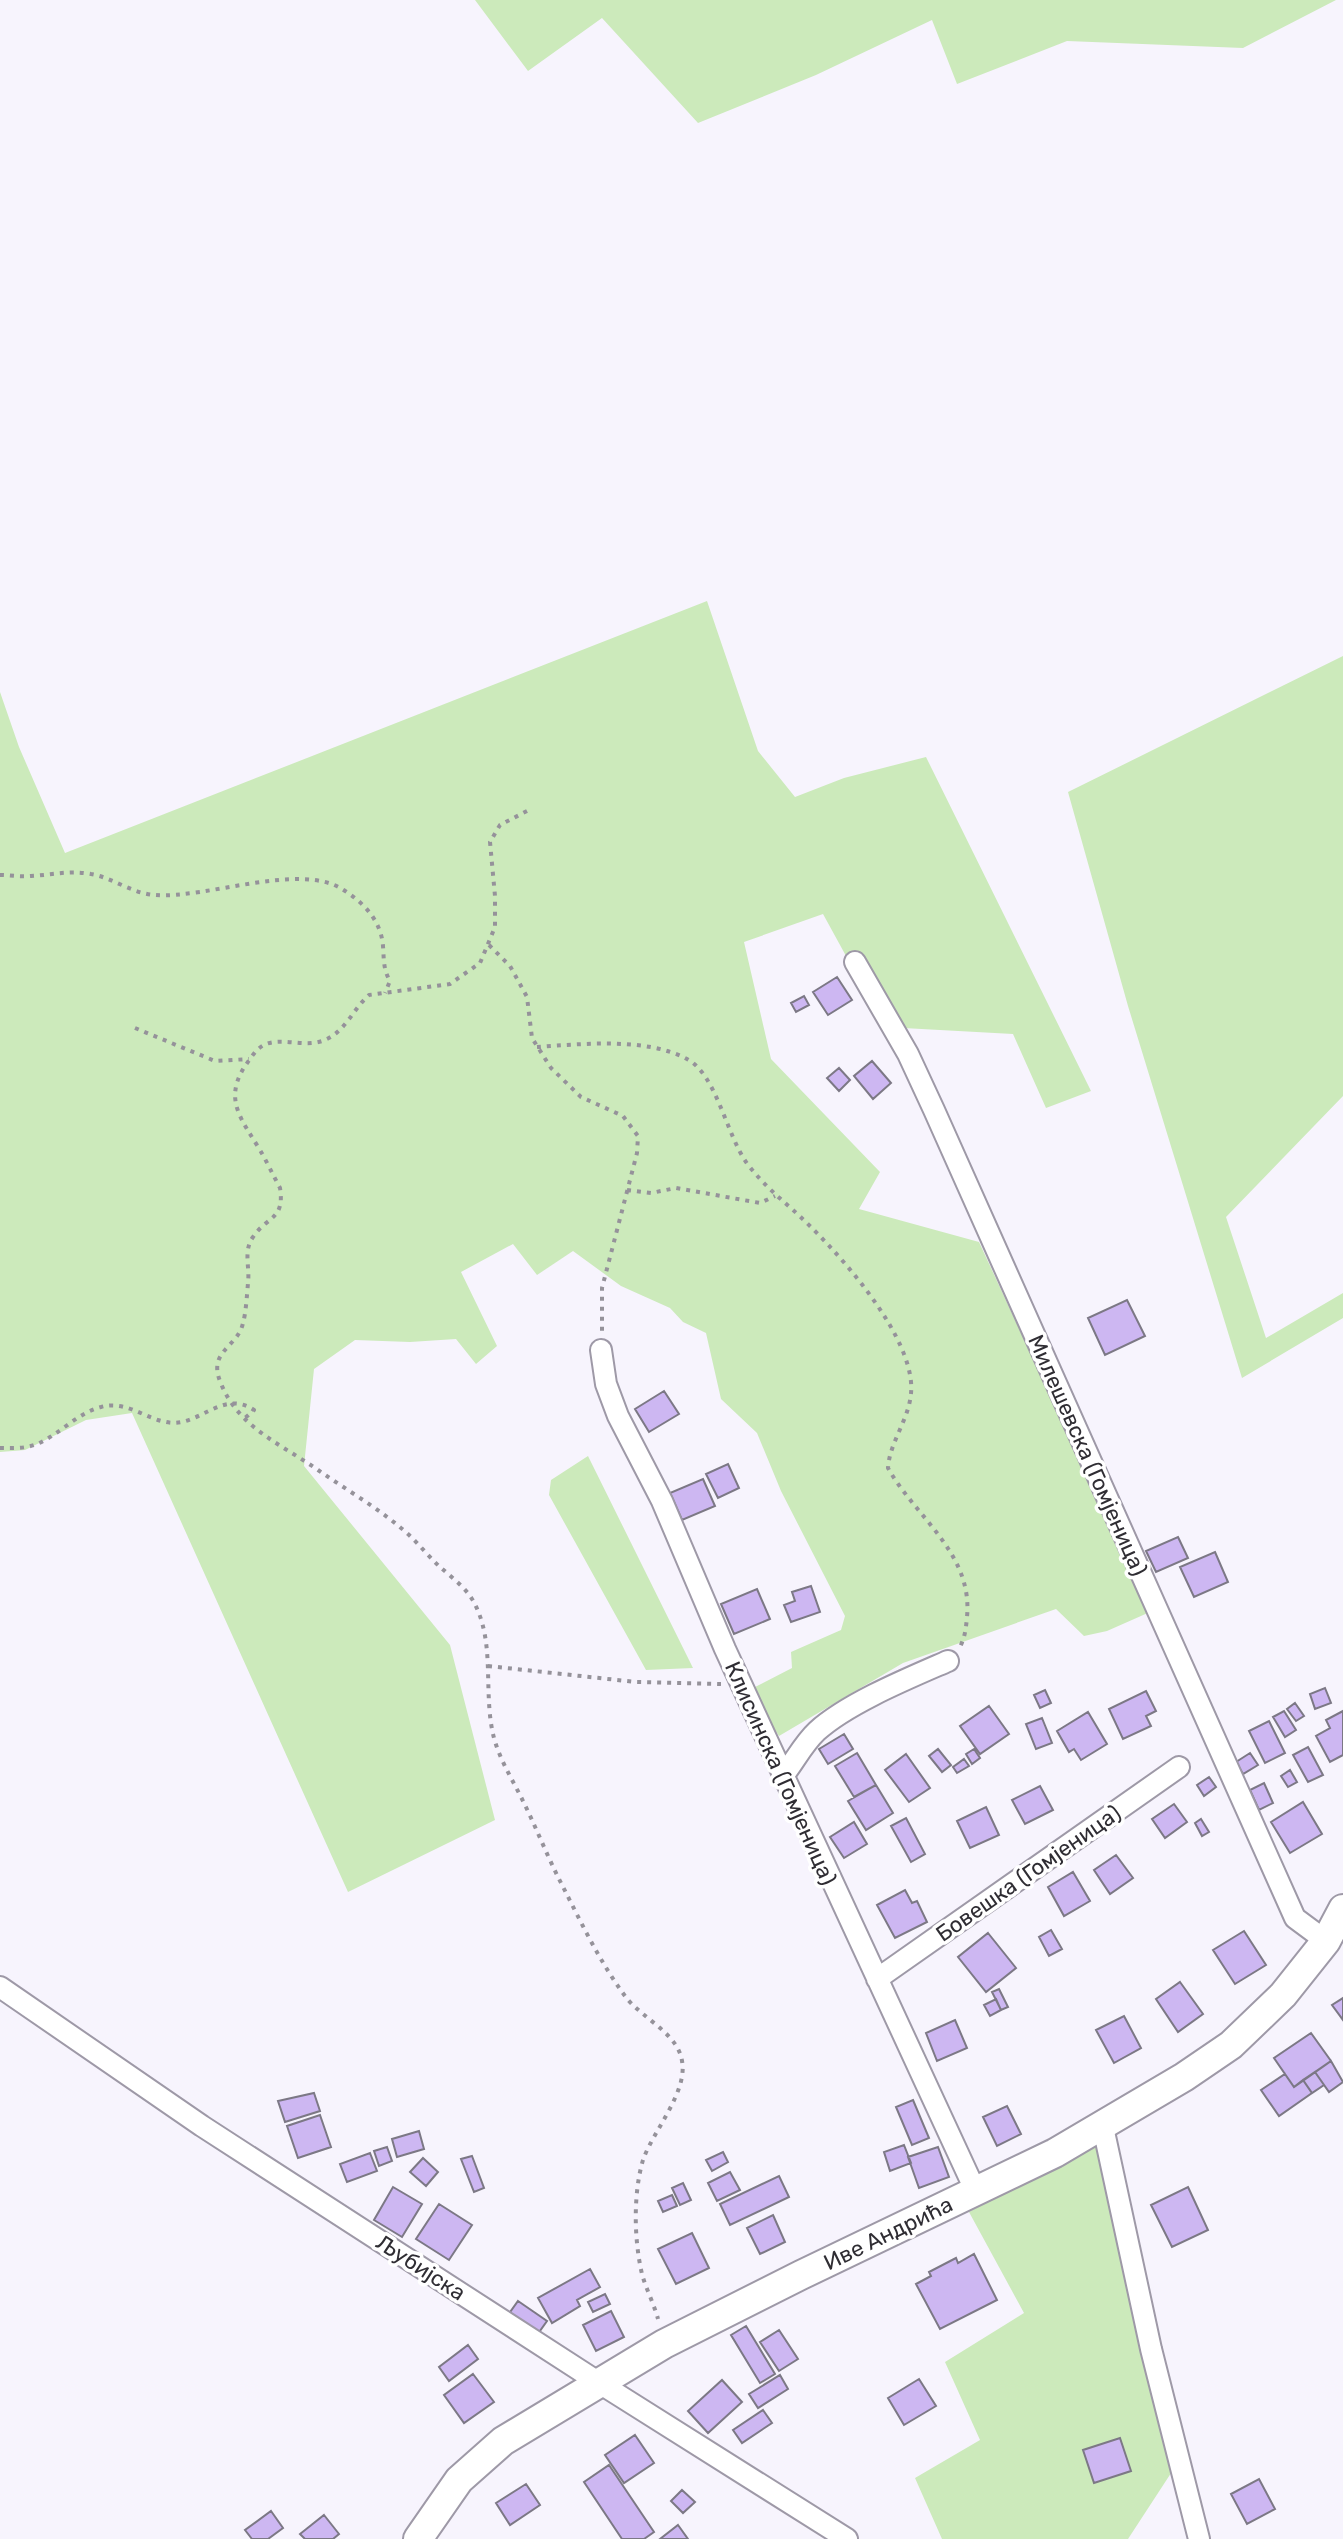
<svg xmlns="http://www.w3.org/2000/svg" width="1343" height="2539" font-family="Rubik,sans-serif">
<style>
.green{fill:#cceabb}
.building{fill:#cdb7f2;stroke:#7c7885;stroke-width:2}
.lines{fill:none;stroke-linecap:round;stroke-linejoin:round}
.street-casing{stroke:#9e99a7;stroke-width:24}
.secondary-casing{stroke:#9e99a7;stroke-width:32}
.path{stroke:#95929a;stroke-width:4;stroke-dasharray:4 6;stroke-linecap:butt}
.street{stroke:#fff;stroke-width:20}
.secondary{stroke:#fff;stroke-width:28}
.labels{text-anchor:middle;stroke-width:7;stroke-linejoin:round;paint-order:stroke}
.street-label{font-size:22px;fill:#2f2d33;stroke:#fff}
</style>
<rect width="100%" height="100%" fill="#f7f4fd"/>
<path class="green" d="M475,0H1336L1243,48L1067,41L957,84L932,20L816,75L698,123L602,18L528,71Z
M707,601L758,751L795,797L844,778L926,757L1091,1091L1046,1108L1013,1034L885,1027L823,914L744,942L771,1059L880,1172L859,1209L979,1242L1150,1612L1107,1631L1084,1636L1056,1609L903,1663L779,1736L770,1722L755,1687L792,1668L791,1652L841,1630L845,1616L781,1491L757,1433L721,1399L706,1333L683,1322L670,1308L621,1286L573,1251L537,1275L513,1244L461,1272L497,1346L476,1364L456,1339L410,1342L355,1340L314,1369L304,1466L450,1645L495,1820L348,1892L132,1413L86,1420L25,1450L0,1452V692L19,747L65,853Z
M1343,656V1096L1226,1217L1266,1338L1343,1293V1318L1242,1378L1128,1006L1068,792Z
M588,1456L693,1668L646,1670L549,1495L551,1480Z
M1097,2143L1175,2467L1128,2539H942L915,2478L980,2440L945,2362L1024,2313L969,2212Z"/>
<path class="building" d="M837,977L852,1000L828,1015L813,992Z
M804,996L809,1005L796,1012L791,1003Z
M872,1061L891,1083L873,1099L854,1076Z
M839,1068L850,1080L839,1091L827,1078Z
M1127,1300L1145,1336L1105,1355L1088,1318Z
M664,1391L679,1414L649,1432L635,1409Z
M728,1464L739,1488L718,1498L706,1474Z
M703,1479L715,1506L682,1520L670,1493Z
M1178,1537L1188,1558L1156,1572L1146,1551Z
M1215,1552L1228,1582L1194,1597L1180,1567Z
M811,1586L820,1612L791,1622L784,1605L795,1601L792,1592Z
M757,1589L770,1619L734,1634L721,1604Z
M1325,1688L1331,1703L1315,1709L1310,1694Z
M1045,1690L1051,1703L1040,1708L1034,1695Z
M1146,1691L1156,1711L1146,1716L1151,1726L1123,1739L1109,1709Z
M1295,1703L1304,1716L1296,1721L1287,1709Z
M989,1706L1009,1734L980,1754L960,1726Z
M1284,1711L1296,1730L1285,1737L1273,1717Z
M1343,1711V1755L1330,1762L1316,1736L1330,1728L1326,1720Z
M1088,1712L1107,1744L1081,1760L1074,1749L1069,1752L1057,1731Z
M1042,1718L1052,1743L1036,1749L1026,1724Z
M1269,1721L1285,1753L1265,1763L1249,1731Z
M844,1734L853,1749L828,1764L819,1749Z
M1308,1747L1323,1775L1308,1782L1293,1755Z
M938,1749L951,1765L942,1772L929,1756Z
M974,1749L980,1758L972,1764L966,1754Z
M857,1753L876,1785L854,1797L835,1766Z
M1250,1753L1258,1765L1243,1774L1236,1762Z
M906,1754L930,1788L909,1802L885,1770Z
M964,1759L969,1766L957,1773L953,1767Z
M1290,1770L1297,1782L1288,1787L1281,1776Z
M1209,1777L1216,1787L1204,1796L1197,1785Z
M1264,1783L1273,1803L1259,1810L1250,1790Z
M876,1785L893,1813L866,1830L848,1801Z
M1040,1786L1053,1810L1025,1824L1012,1800Z
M1303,1802L1322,1834L1290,1853L1271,1822Z
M1174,1804L1187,1822L1165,1838L1152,1819Z
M986,1807L999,1835L970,1848L957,1821Z
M906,1818L925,1854L911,1862L891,1826Z
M1201,1819L1209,1832L1202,1836L1195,1823Z
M854,1822L867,1844L844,1858L830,1837Z
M1116,1855L1133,1878L1110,1894L1094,1870Z
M1073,1872L1090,1901L1064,1916L1048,1887Z
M905,1890L912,1903L917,1901L927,1922L895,1938L877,1905Z
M1051,1930L1062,1949L1049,1956L1039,1937Z
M1244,1931L1266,1965L1235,1984L1213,1950Z
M988,1933L1016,1968L986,1992L958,1957Z
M1180,1982L1203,2014L1178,2032L1156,1999Z
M999,1989L1008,2007L1001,2010L992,1992Z
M1343,1998V2020L1332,2005Z
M996,1999L1001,2010L990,2016L984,2005Z
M1124,2016L1141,2048L1114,2063L1096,2030Z
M955,2020L967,2048L937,2061L926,2033Z
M1311,2033L1331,2061L1294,2087L1274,2058Z
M1331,2061L1343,2082L1329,2092L1315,2072Z
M1315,2072L1324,2085L1312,2093L1303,2080Z
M1285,2074L1294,2087L1303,2080L1312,2093L1279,2116L1261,2090Z
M314,2093L320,2111L285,2122L278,2101Z
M913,2100L929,2138L912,2145L896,2107Z
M1007,2106L1021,2134L997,2146L983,2117Z
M320,2115L331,2147L298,2158L287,2126Z
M419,2131L424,2149L397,2157L392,2139Z
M904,2145L911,2163L890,2171L884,2152Z
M387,2147L392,2161L379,2166L374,2151Z
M938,2147L949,2177L919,2188L908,2157Z
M723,2152L728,2162L712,2171L706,2160Z
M370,2153L377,2171L347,2182L340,2164Z
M472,2156L484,2188L474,2192L461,2159Z
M423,2158L438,2172L426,2186L410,2172Z
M730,2172L740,2190L717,2201L708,2183Z
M779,2176L789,2197L730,2225L720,2204Z
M683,2183L691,2200L680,2205L672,2188Z
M393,2187L422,2204L402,2237L374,2220Z
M1188,2187L1208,2230L1172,2247L1151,2205Z
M672,2195L677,2206L663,2212L658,2201Z
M439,2204L472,2225L449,2260L416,2239Z
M773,2215L785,2242L760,2254L747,2228Z
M692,2233L709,2268L676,2284L658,2249Z
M974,2254L997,2300L940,2329L916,2284L931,2276L929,2272L956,2258L958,2263Z
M590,2269L600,2287L577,2300L580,2306L552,2323L538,2298Z
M605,2294L610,2304L593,2312L588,2302Z
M518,2301L547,2321L537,2335L508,2315Z
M611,2311L624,2337L596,2351L583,2325Z
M746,2326L775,2374L760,2383L731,2335Z
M779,2330L798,2359L779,2371L760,2342Z
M468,2345L478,2359L449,2381L439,2367Z
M473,2374L494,2402L464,2423L444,2395Z
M780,2375L788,2389L758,2408L749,2394Z
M919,2379L936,2406L904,2425L888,2398Z
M722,2380L742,2402L708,2433L688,2411Z
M763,2410L772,2423L742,2443L733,2430Z
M635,2435L654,2463L624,2483L605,2455Z
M1120,2438L1131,2471L1094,2483L1083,2450Z
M609,2465L654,2532L644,2539H622L584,2482Z
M1259,2479L1275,2509L1247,2524L1231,2494Z
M526,2484L540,2505L510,2525L496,2503Z
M682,2490L695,2502L683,2513L671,2501Z
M271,2511L283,2528L268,2539H252L245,2530Z
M324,2515L339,2534L333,2539H305L300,2534Z
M678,2525L688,2539H660Z"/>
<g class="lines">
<g class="street-casing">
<path id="street" d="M855,962L908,1054L934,1110L1295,1918L1326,1941
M601,1350L606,1384L618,1416L662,1501L725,1649L976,2192
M783,1776C795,1761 803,1744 817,1731C848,1703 909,1678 948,1661
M877,1979L1179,1767
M0,1987L202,2126L601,2384L847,2539
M1103,2127L1151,2349L1199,2539"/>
</g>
<g class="secondary-casing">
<path id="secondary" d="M418,2539L459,2480L503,2441L664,2344L801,2275L1055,2153L1184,2077L1231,2045L1283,1995L1326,1941L1343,1909"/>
</g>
<path class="path" d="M527,811L500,825L490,842L495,896V927L480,963L450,984L369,995C354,1008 346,1030 327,1039C307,1049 285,1037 266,1044C256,1048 251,1058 245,1066C223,1100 242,1120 260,1150C267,1162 273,1175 280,1188C285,1220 267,1216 253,1237C243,1251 250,1267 248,1283C247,1294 246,1313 243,1323C238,1347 208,1351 220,1381C237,1427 281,1444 318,1470C345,1489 375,1506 401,1528C415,1539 426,1554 439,1566C450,1576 464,1586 472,1599C497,1641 482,1692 494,1738C500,1760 512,1779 522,1799C535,1825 546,1853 559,1879C579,1918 599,1961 625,1996C641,2018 678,2033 682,2061C688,2092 653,2131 643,2160C633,2194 634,2240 642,2274C646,2289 654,2304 658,2319
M0,875C10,875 21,877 31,876C51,875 70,870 91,874C111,877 133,894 155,895C206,899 299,862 342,889C363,902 381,920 383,946C384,959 383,969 390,981L385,993
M489,945L510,966L521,986L527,997L532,1038L551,1068L581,1097L623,1116L638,1136L637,1153L602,1288V1332
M135,1028L215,1061L249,1059
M537,1047C582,1044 646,1037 687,1059C716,1074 726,1133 746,1162C760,1181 776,1195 793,1210C833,1246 906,1326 911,1382C914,1415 890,1438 888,1468C916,1518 973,1553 967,1617C966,1628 965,1637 960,1647
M627,1190L651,1193L676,1188L760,1203L775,1196
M0,1448C12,1448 25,1449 37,1444C59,1435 77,1413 101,1407C125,1400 144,1418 166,1422C198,1429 222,1388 254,1410L245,1418
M488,1666L636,1682L721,1684"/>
<use href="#street" class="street"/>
<use href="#secondary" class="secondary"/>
</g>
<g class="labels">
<g class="street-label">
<text transform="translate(1088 1455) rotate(66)" y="8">Милешевска (Гомјеница)</text>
<text transform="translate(781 1773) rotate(66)" y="8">Клисинска (Гомјеница)</text>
<text transform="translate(1028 1873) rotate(-35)" y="8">Бовешка (Гомјеница)</text>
<text transform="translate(888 2233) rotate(-26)" y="8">Иве Андрића</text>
<text transform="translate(421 2267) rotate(33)" y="8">Љубијска</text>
</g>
</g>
</svg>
